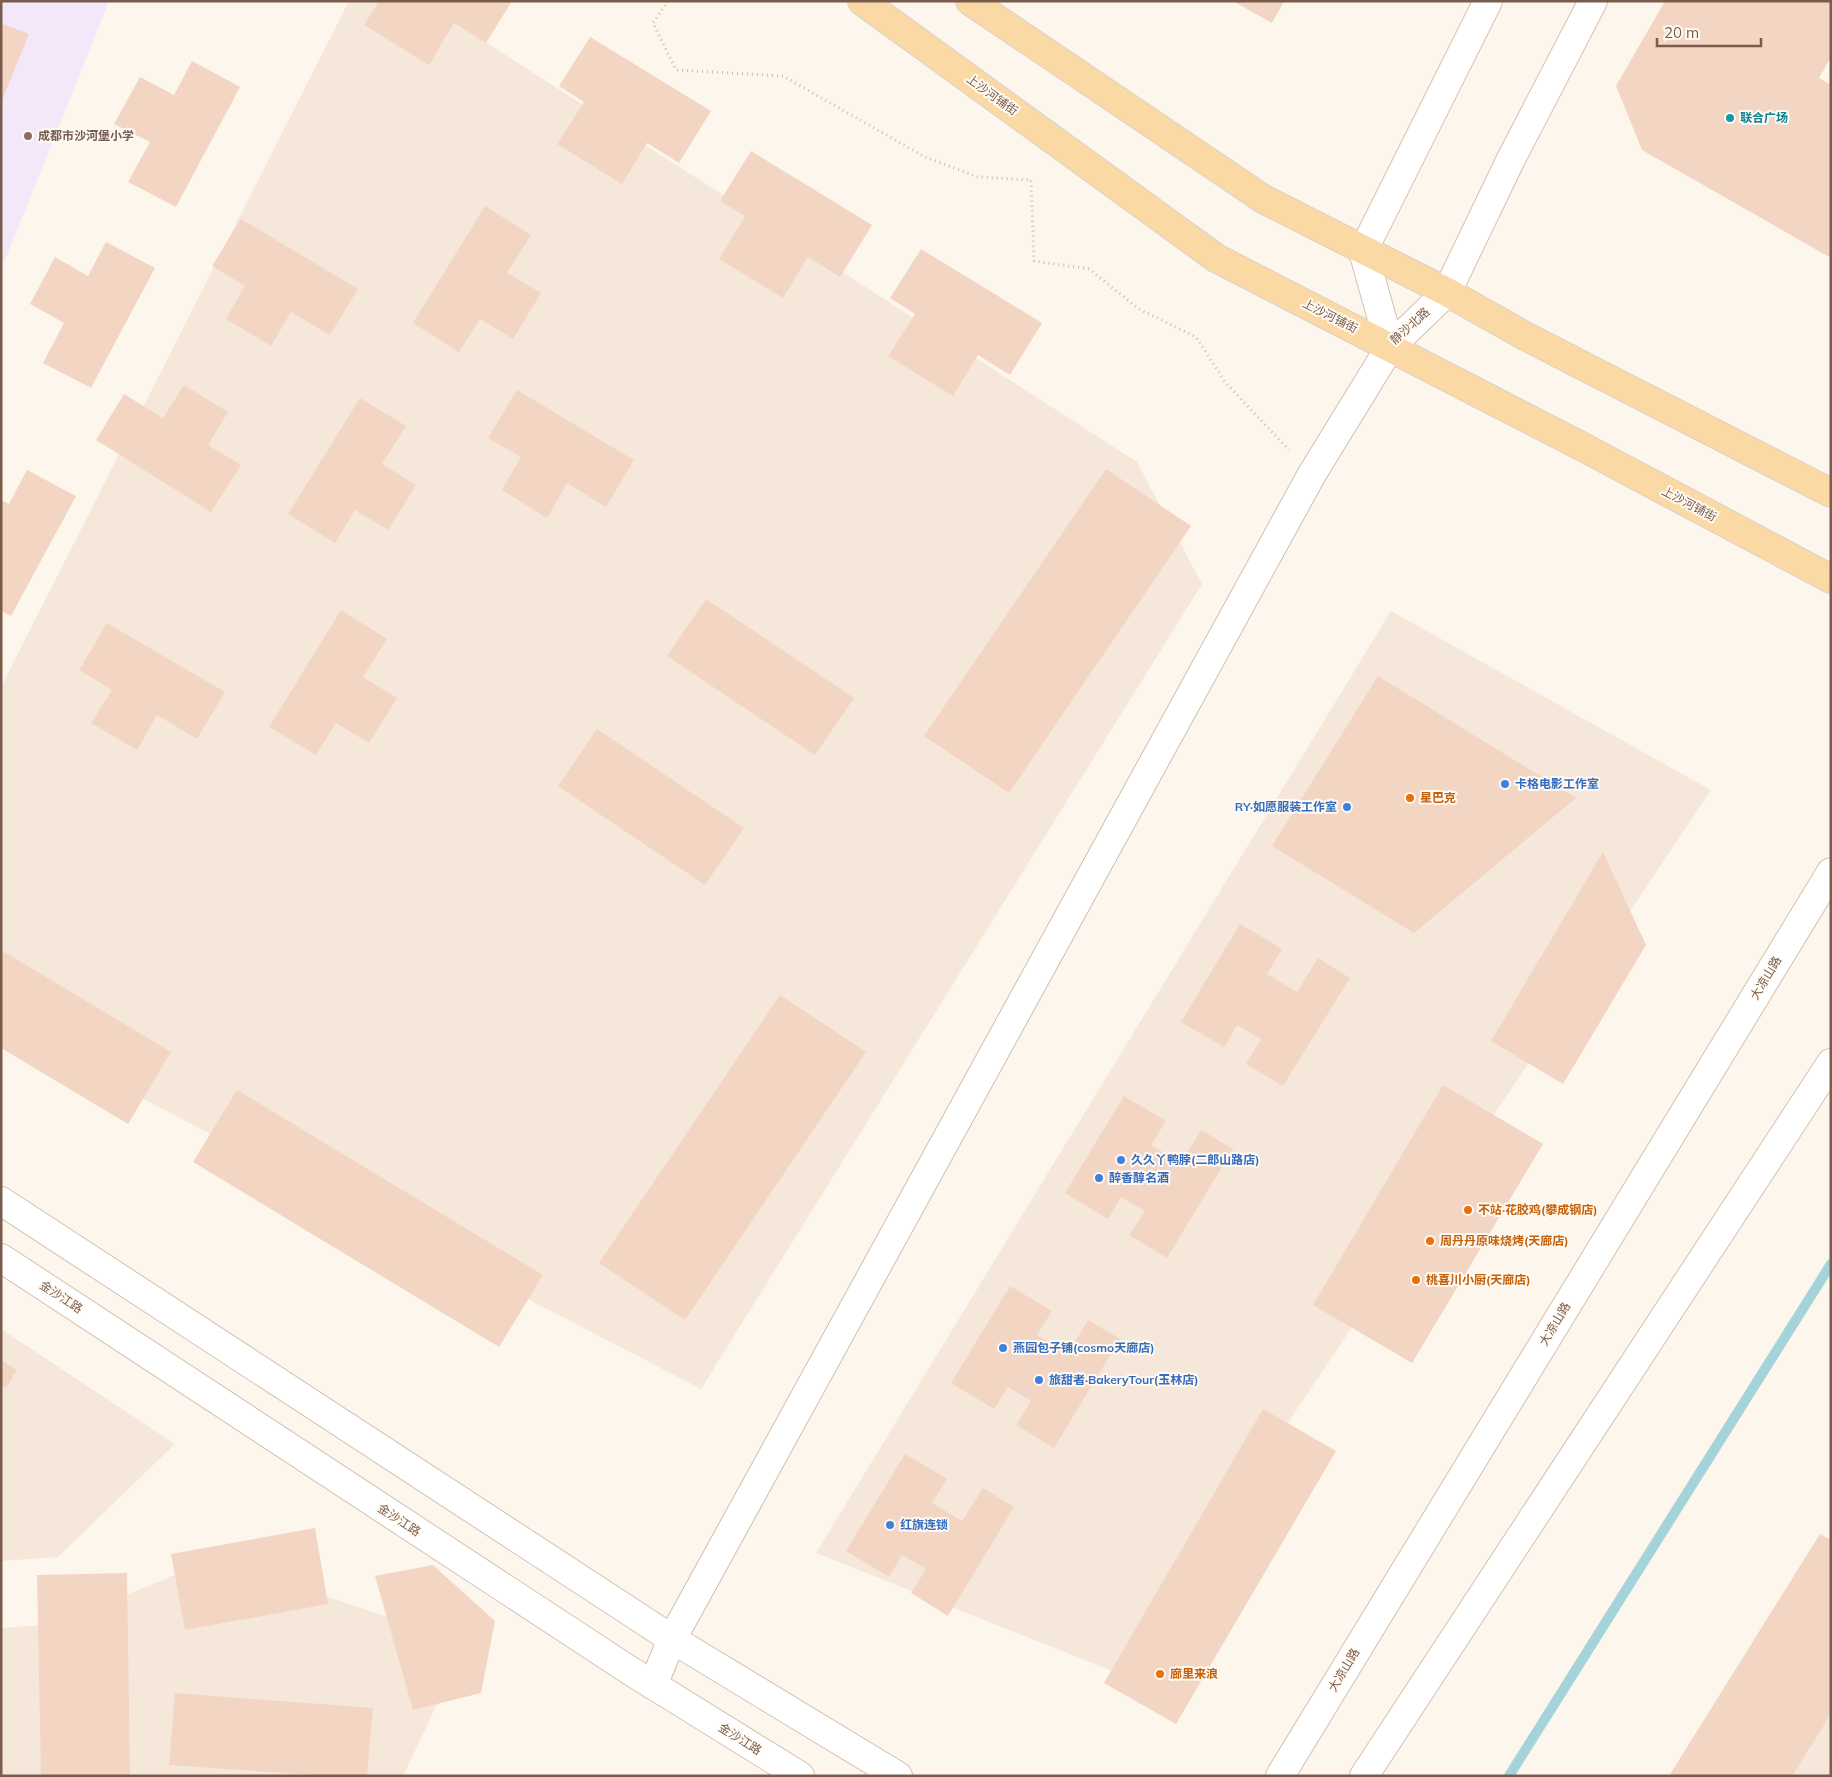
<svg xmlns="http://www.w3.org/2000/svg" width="1832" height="1777" font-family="Mulish,'Noto Sans SC',sans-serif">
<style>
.residential{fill:#f5e8da}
.education{fill:#f3e8fa}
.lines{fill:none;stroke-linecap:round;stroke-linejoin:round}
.stream{stroke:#a5d3da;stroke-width:10}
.building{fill:#f3d5c3}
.street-casing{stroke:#d1beb0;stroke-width:30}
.secondary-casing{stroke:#d6c0b0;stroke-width:30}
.primary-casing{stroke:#dad1cd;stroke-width:30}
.path{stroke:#d9b8a5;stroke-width:3;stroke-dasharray:1 4;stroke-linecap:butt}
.street{stroke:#fff;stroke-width:28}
.secondary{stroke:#fff;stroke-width:28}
.primary{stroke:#fbd9a5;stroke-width:28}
.culture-dot{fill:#0f9aa8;stroke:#fffaf3;stroke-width:2}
.education-dot{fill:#8d6e63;stroke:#fffaf3;stroke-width:2}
.shop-dot{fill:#3f7fe0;stroke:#fffaf3;stroke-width:2}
.food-dot{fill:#e8710a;stroke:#fffaf3;stroke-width:2}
.labels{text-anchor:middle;stroke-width:4;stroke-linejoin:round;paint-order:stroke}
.street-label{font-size:12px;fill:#7a5c4d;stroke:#fffaf3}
.culture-label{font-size:12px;font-weight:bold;fill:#0d838f;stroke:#fffaf3;text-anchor:start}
.education-label{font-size:12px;font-weight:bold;fill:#785e54;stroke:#fffaf3;text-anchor:start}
.shop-label{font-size:12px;font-weight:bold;fill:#366cbe;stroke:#fffaf3;text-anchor:start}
.food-label{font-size:12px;font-weight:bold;fill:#c56008;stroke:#fffaf3;text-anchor:start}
</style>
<rect width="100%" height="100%" fill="#fdf6ec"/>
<path class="residential" d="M349,1H422L1137,462L1202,584L701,1389L1,1025V687Z
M1391,611L1711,790L1120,1674L816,1553Z
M1,1329L175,1444L58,1557L1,1561Z
M214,1559L466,1643L403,1776H1V1628L55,1624Z
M1831,1652V1776H1793L1819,1671Z"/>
<path class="education" d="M1,1H109L1,270Z"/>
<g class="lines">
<path class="stream" d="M1509,1776L1831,1264"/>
</g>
<path class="building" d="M379,1H512L486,43L454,23L429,65L364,25Z
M1233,1H1284L1272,23Z
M1665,1H1831V57L1819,78L1831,85V258L1642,150L1616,86Z
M1,23L29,34L1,103Z
M590,37L711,111L679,163L647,143L622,184L557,144L584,102L559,86Z
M192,61L240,87L176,207L128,182L150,142L114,124L140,77L174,95Z
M751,151L872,225L840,277L808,257L783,298L719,259L745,216L720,201Z
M485,206L531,235L507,273L541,293L513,339L480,319L459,352L413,323Z
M241,219L358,289L330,335L291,312L271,346L226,319L245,286L212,266Z
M106,242L155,268L91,388L43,363L64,323L30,304L55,257L88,276Z
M921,249L1042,323L1010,375L978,355L953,396L888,356L915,314L890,298Z
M184,385L228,412L208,445L241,465L211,512L96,440L124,394L163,418Z
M517,390L634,460L606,507L567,483L547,518L502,490L521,457L488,438Z
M360,398L406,426L382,464L416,485L388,530L355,510L335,543L288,514Z
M1106,469L1191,526L1009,793L924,736Z
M27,470L76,496L11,616L1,611V500L9,504Z
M706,599L854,698L815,755L667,656Z
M341,610L387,639L363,677L397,698L369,743L336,723L316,755L269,727Z
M107,623L225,692L197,739L157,715L137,750L91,723L112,690L79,670Z
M1378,676L1576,798L1414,933L1272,846Z
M597,729L744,828L705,885L558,786Z
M1603,852L1646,945L1563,1084L1491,1041Z
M1240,924L1282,949L1267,974L1297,992L1318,958L1350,978L1283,1086L1246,1064L1261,1039L1237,1025L1224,1047L1181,1022Z
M1,950L171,1052L128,1124L1,1048Z
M780,995L866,1052L685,1320L599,1263Z
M1443,1085L1543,1144L1412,1363L1313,1305Z
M237,1090L543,1275L499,1347L193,1162Z
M1124,1096L1166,1121L1151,1145L1181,1163L1201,1130L1233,1149L1167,1258L1129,1235L1145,1211L1121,1197L1108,1219L1065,1193Z
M1010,1286L1052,1311L1037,1335L1068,1353L1088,1320L1120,1339L1054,1448L1016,1425L1031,1401L1008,1387L994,1409L951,1383Z
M1,1360L17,1370L6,1388L1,1385Z
M1263,1409L1336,1451L1176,1724L1104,1683Z
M905,1454L947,1479L932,1503L962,1521L983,1488L1014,1507L948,1616L911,1593L926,1569L902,1555L889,1577L846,1551Z
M315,1528L328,1604L185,1630L171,1554Z
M1820,1534L1831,1540V1714L1792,1776H1669Z
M433,1565L495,1621L481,1693L413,1710L375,1576Z
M127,1573L130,1776H41L37,1575Z
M175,1693L373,1708L367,1776H327L169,1765Z"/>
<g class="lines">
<g class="street-casing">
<path id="street" d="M653,1685L672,1639L1312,474L1390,347"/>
</g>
<g class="secondary-casing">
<path id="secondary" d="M1488,1L1363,251L1390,347L1447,292L1510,161L1593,1
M1,1201L672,1639L898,1776
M1,1258L629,1670L800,1776
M1280,1776L1831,872
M1364,1776L1831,1063"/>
</g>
<g class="primary-casing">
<path id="primary" d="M862,1L1216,258L1581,446L1831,579
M970,1L1265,200L1447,292L1525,336L1831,493"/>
</g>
<path class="path" d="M668,1L653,23L676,70L783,76L925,157L978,177L1031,180L1034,261L1089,269L1139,309L1196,337L1225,382L1289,450"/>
<use href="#street" class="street"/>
<use href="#secondary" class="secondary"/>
<use href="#primary" class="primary"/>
</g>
<circle class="culture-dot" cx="1730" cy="118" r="5"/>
<circle class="education-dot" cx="28" cy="136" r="5"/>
<g class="shop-dot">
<circle cx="1505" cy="784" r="5"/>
<circle cx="1347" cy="807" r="5"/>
<circle cx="1121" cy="1160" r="5"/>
<circle cx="1099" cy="1178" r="5"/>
<circle cx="1003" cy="1348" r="5"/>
<circle cx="1039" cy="1380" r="5"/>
<circle cx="890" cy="1525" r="5"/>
</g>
<g class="food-dot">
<circle cx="1410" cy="798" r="5"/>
<circle cx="1468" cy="1210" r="5"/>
<circle cx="1430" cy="1241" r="5"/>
<circle cx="1416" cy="1280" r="5"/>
<circle cx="1160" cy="1674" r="5"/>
</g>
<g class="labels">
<g class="street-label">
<text transform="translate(992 95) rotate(36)" y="4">上沙河铺街</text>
<text transform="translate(1330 316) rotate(27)" y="4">上沙河铺街</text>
<text transform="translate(1410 326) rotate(-42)" y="4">静沙北路</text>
<text transform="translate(1689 504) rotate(28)" y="4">上沙河铺街</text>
<text transform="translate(1766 978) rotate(-59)" y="4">大凉山路</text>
<text transform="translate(61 1297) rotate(33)" y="4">金沙江路</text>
<text transform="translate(1555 1324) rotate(-59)" y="4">大凉山路</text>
<text transform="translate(399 1520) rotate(33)" y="4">金沙江路</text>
<text transform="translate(1344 1670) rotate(-59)" y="4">大凉山路</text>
<text transform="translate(740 1739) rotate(32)" y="4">金沙江路</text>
</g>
<g class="culture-label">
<text x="1740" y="122">联合广场</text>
</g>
<g class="education-label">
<text x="38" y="140">成都市沙河堡小学</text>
</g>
<g class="shop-label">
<text x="1515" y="788">卡格电影工作室</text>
<text x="1337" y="811" text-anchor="end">RY·如愿服装工作室</text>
<text x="1131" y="1164">久久丫鸭脖(二郎山路店)</text>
<text x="1109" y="1182">醉香醇名酒</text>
<text x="1013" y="1352">燕园包子铺(cosmo天廊店)</text>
<text x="1049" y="1384">旅甜者·BakeryTour(玉林店)</text>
<text x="900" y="1529">红旗连锁</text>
</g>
<g class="food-label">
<text x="1420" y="802">星巴克</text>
<text x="1478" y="1214">不站·花胶鸡(攀成钢店)</text>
<text x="1440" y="1245">周丹丹原味烧烤(天廊店)</text>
<text x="1426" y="1284">桃喜川小厨(天廊店)</text>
<text x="1170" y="1678">廊里来浪</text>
</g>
</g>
<rect width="1832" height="1777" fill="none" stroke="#7a5c4d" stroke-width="5"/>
<path d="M1657 38v8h104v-8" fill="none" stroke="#7a5c4d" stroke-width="2.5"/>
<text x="1664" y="38" font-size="15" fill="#7a5c4d" stroke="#fffaf3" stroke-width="4" paint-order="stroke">20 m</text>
</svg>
